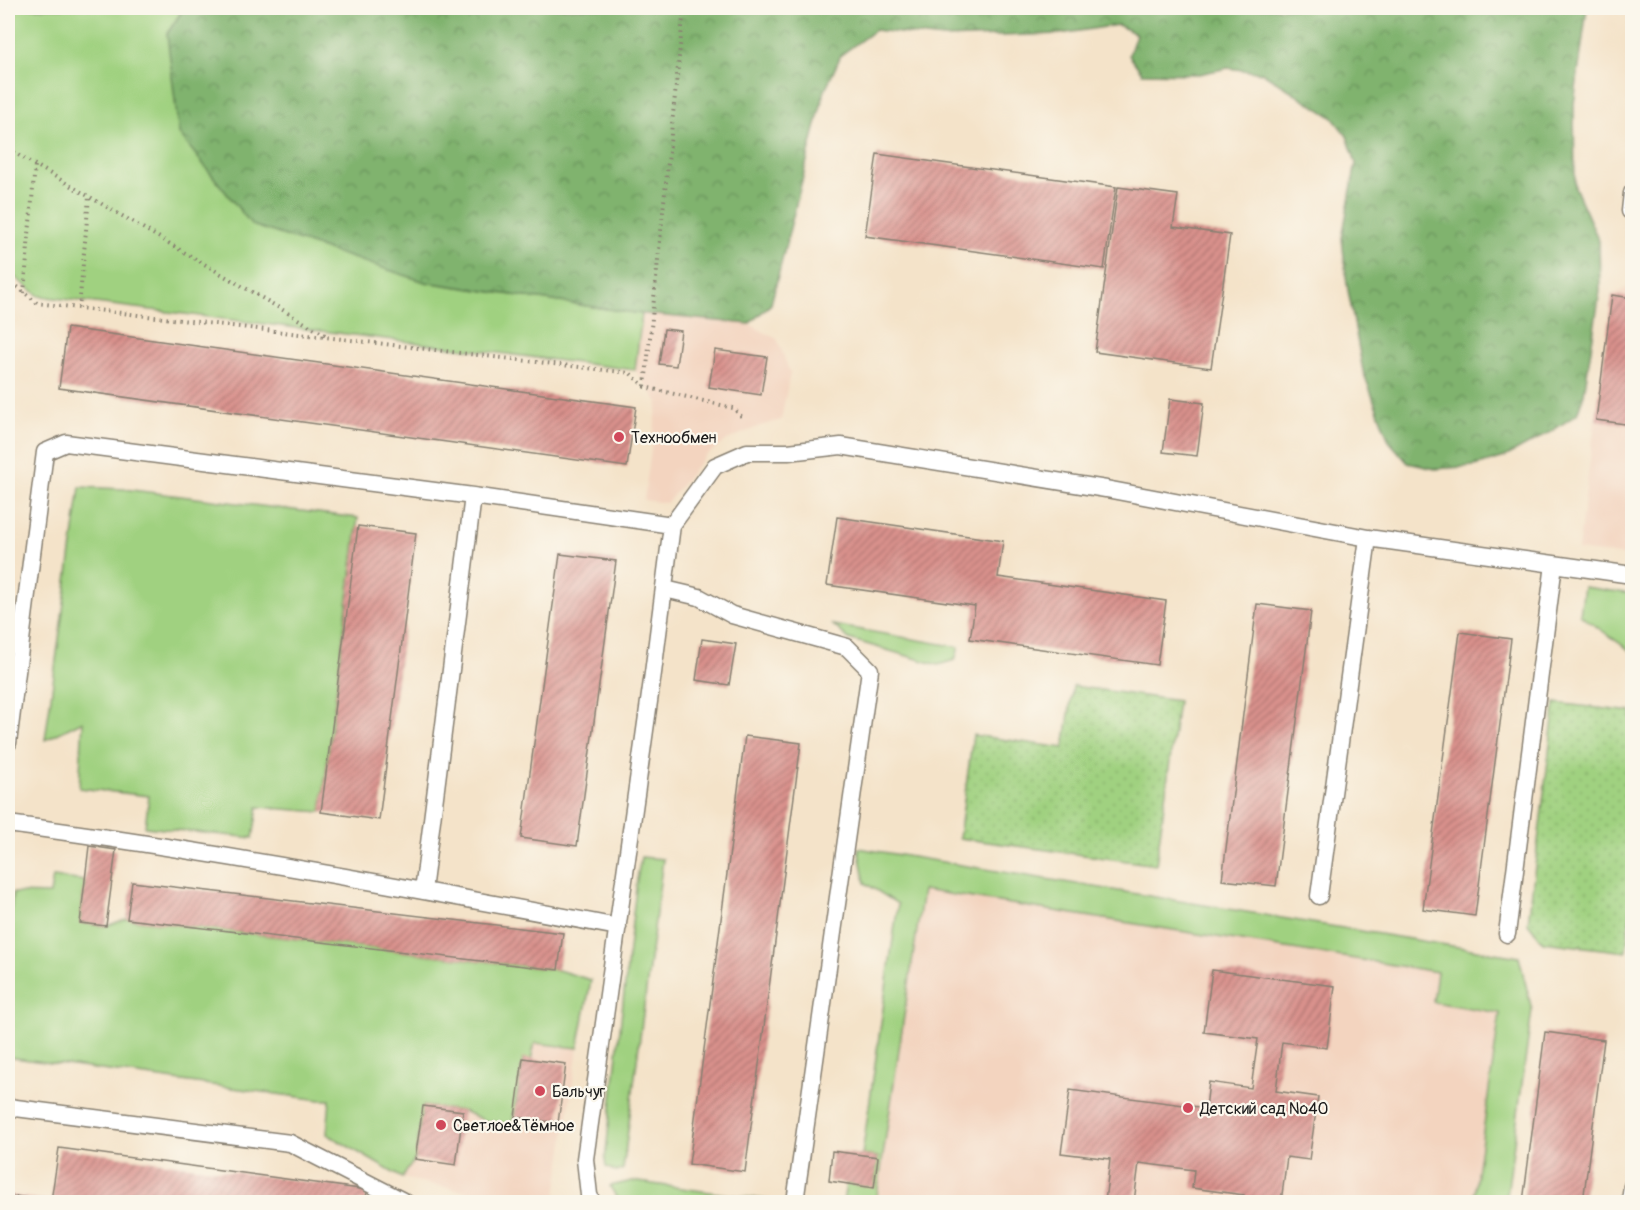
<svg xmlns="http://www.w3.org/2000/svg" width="1640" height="1210" font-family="Pangolin,sans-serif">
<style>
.built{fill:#f3d4bf}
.grass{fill:#a0d180;stroke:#5e764e;stroke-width:1.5}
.forest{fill:url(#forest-crowns);stroke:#4e6845;stroke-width:1.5}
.park{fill:url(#park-dots);stroke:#5e764e;stroke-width:1.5}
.building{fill:url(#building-hatch)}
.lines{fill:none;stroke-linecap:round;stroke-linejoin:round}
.service-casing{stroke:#888072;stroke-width:19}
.path{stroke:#888072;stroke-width:4;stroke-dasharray:1.5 4.5;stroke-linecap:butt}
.service{stroke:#fff;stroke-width:16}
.poi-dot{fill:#d1495b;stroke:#fbf7ec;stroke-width:2}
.labels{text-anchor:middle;stroke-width:4.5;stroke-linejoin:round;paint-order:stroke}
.poi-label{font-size:16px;fill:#1c1c1c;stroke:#fbf7ec;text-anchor:start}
</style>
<defs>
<pattern id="forest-crowns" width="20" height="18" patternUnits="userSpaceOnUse" patternTransform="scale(1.5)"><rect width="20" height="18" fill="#80b36e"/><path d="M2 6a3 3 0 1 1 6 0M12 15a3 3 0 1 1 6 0" fill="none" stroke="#68915a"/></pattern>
<pattern id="park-dots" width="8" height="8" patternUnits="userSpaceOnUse" patternTransform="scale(1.5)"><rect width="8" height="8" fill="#a0d180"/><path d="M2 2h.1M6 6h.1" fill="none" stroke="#89b36e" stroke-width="1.8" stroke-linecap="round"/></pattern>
<pattern id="building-hatch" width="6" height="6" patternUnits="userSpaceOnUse" patternTransform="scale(1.5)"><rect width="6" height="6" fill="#d9918c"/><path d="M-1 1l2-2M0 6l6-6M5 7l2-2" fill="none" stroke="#af7672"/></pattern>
</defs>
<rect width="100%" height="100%" fill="#fbf7ec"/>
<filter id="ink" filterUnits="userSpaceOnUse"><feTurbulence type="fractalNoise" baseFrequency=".0167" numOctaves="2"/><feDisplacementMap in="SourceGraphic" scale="12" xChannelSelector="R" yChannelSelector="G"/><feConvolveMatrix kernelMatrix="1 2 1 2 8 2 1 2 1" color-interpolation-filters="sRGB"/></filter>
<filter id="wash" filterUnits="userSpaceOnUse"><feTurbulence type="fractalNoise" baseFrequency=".008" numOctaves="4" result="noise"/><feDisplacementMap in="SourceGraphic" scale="24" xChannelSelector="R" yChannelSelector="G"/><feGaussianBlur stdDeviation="1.35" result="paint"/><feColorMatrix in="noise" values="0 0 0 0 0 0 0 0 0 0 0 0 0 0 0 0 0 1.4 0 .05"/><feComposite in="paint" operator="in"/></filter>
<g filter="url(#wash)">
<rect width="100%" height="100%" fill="#f4e3c9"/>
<path class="built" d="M1632,286V556H1628L1578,550L1612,295Z
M642,314L749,324L777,339L790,373L781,420L760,426L727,440L705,456L667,503L644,500L658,402L635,370Z
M923,890L1437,972L1434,1002L1500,1013L1473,1202H876Z
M534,1043L578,1048L555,1202H536L476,1194L402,1178L415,1159L423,1106L463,1111L486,1121L512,1125L515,1117L523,1058Z"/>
<path class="grass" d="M8,8H184L167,34L425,282L642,314L635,370L39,296L8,272Z
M80,487L124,489L358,518L321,812L258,807L253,838L145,827L149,796L79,788L83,721L45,740Z
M1584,587L1632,594V652L1580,615Z
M833,625L959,647L955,660L938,665L849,639Z
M858,848L1519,957L1532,1010L1506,1202H1473L1500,1013L1433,1002L1437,972L923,890L876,1202H843L846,1184L874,1187L878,1157L862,1155L898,904L865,883Z
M641,857L663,859L623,1169L617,1172L606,1167L605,1160L637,879Z
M53,877L85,881L80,923L106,926L127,919L558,970L591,980L578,1048L535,1043L531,1060L523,1059L512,1125L486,1121L463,1111L423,1106L415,1159L402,1178L327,1134L330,1100H320L8,1057V937L13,893L50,894Z
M632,1181L773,1201L776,1202H619L610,1186Z"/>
<path class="forest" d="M184,8H1587L1574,104L1575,187L1599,241L1600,291L1584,394L1577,414L1552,431L1505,457L1475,466L1435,469L1408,463L1389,441L1363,371L1347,285L1342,238L1356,163L1347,136L1332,117L1263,73L1228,68L1199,74L1142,73L1129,55L1136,34L1118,25L1060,34L943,38L875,30L841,55L824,93L771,304L749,324L634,313L425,282L252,225L179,134L167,34Z"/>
<path class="park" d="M1073,686L1178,701L1156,865L959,838L973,735L1064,748Z
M1555,703L1632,712V898L1626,952L1543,942L1528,923Z"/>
<g id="blocks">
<path class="building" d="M877,154L1116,187L1104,269L865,236Z
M1118,187L1178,195L1173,227L1230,235L1211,368L1095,352Z
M1612,295L1632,298V425L1596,420Z
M67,328L636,407L627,467L59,388Z
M664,329L681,331L676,366L659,364Z
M715,350L767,357L761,395L709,387Z
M1170,399L1204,403L1197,456L1163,452Z
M837,517L1003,541L998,577L1166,601L1157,665L970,639L975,606L827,585Z
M358,526L416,533L379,820L321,812Z
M560,554L616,561L577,846L521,838Z
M1257,604L1311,611L1276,886L1222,880Z
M1460,632L1511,639L1475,916L1423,909Z
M702,639L736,644L729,685L696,680Z
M745,736L801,743L745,1172L689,1164Z
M89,846L116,850L106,926L80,923Z
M132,882L563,933L558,970L127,919Z
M1212,970L1335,986L1327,1048L1282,1042L1276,1091L1318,1097L1309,1160L1287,1157L1281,1202H1243L1244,1195L1192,1188L1194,1170L1139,1163L1134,1202H1105L1110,1159L1061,1153L1070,1090L1206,1108L1209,1082L1251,1088L1258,1039L1204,1032Z
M1545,1032L1604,1040L1583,1202H1523Z
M523,1058L566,1064L558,1123L515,1117Z
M423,1106L463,1111L456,1165L415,1159Z
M59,1148L367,1190L366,1202H8V1195L51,1201Z
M832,1151L878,1157L874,1188L829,1181Z"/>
</g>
</g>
<g filter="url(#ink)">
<use href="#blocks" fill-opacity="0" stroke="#888072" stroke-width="1.5"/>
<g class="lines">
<g class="service-casing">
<path id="service" d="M1630,211L1632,193
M665,589L699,597L732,615L847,647L870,670L795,1202
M8,743L45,452L66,443L473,496L672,525
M8,824C212,851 415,889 618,927
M423,891L473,496
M1319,896L1368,538
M1507,934L1554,564
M8,1107L290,1143L405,1202
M592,1202L589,1195L585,1159L653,673L672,525L715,466L747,452H788L841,446L1106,489L1368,538L1632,575
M1630,1202L1632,1186"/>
</g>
<path class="path" d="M8,149L327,336
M8,279L37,303L630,373L645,387L733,408L743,418
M24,293L35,165
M79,308L89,197
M645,386L684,8"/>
<use href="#service" class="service"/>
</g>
</g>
<g class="poi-dot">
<circle cx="619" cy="437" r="6"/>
<circle cx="540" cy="1091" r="6"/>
<circle cx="1188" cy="1108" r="6"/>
<circle cx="441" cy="1125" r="6"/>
</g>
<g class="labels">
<g class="poi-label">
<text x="631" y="443">Технообмен</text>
<text x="552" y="1097">Бальчуг</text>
<text x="1200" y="1114">Детский сад №40</text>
<text x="453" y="1131">Светлое&amp;Тёмное</text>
</g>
</g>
<rect width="1640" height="1210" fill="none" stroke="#fbf7ec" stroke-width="30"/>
</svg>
